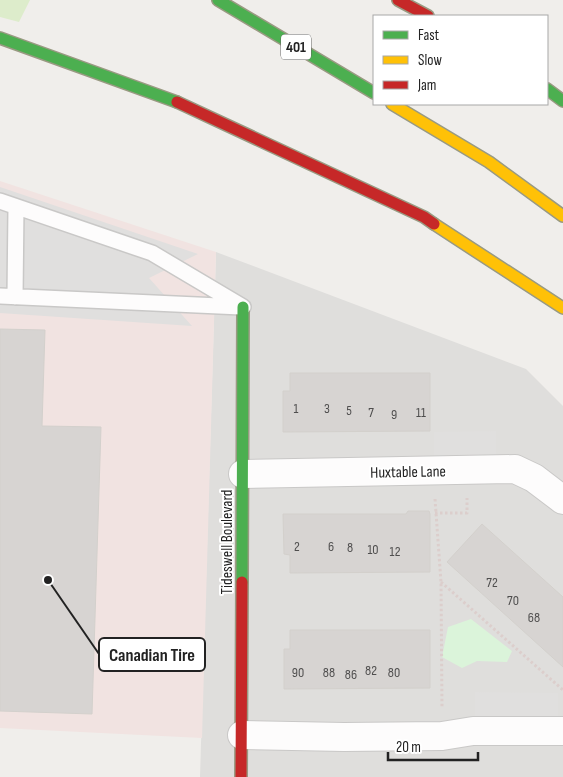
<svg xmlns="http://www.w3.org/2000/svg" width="563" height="777" font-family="'Sofia Sans Condensed',sans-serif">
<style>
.residential{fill:#dfdedc}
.commercial{fill:#f1e3e1}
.grass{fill:#ddeccb}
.park{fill:#dbf4da}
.parking{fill:#e0dfde}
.building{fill:#d7d4d2;stroke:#d3d0cc}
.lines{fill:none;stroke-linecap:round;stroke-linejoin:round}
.lane-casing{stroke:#c9c8c7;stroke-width:18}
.street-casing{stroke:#c9c8c7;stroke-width:30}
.fast-casing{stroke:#999a82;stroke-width:14}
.slow-casing{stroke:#999a82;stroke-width:14}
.jam-casing{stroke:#999a82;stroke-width:14}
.path{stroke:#dccecc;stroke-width:3;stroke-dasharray:2.5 2.5;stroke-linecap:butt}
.lane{stroke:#fdfcfc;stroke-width:15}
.street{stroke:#fdfcfc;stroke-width:28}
.fast{stroke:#4caf50;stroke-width:11}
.slow{stroke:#ffc107;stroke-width:11}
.jam{stroke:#c62828;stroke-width:11}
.labels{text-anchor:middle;stroke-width:4;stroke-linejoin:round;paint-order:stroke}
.number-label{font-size:14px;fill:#4f4e4e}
.shield{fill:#fff;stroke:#646464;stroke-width:1}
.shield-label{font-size:15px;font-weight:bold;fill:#222}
.street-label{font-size:16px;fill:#222;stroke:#fff}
.leader{fill:none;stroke:#222;stroke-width:2}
.callout-dot{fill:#222;stroke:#fff;stroke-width:2}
.callout{fill:#fff;stroke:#222;stroke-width:2}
.callout-label{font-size:18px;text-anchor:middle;font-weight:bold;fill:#222}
</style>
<rect width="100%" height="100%" fill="#f0eeeb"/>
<path class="residential" d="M216,252L526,369L563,406V777H200Z"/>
<path class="commercial" d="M0,181L216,252L202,738L0,728Z"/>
<path class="grass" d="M0,0H30L19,22L0,17Z"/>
<path class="park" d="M471,619L512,651L507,662L477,661L462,668L442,657L448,627Z"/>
<path class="parking" d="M0,187L198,254L149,278L192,326L0,313Z
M496,431V455L434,456V432Z
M475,692L558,693V716H475Z"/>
<path class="building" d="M0,329L45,330L42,426L101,427L92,714L0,711Z
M290,373H430V431L283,432V391H290Z
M408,511H429L430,514V572L290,573V555L284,554L283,514H406Z
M482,524L563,597V667L447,562Z
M290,630H430V688L284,689V649H290Z"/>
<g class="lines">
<g class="lane-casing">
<path id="lane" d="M0,201L152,253L243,307
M0,296L241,307
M15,297L16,207"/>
</g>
<g class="street-casing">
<path id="street" d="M243,474L515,469L534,478L563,500
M242,735L344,737L442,736L473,731H563"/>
</g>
<g class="fast-casing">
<path id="fast" d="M218,0L374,93
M0,38L177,102
M547,89L563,101
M242,582L243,307"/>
</g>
<g class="slow-casing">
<path id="slow" d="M392,104L489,162L563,216
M434,224L563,308"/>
</g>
<g class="jam-casing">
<path id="jam" d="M398,0L428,16
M177,102L424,217L434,224
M241,777L242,582"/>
</g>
<path class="path" d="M435,499L441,582L442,708
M435,513H467V498
M441,582L563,690"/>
<use href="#lane" class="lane"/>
<use href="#street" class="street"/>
<use href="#fast" class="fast"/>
<use href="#slow" class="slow"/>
<use href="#jam" class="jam"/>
</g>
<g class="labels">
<g class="number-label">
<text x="296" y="413">1</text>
<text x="327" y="413">3</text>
<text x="349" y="415">5</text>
<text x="371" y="417">7</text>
<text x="421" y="417">11</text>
<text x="394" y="419">9</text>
<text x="297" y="551">2</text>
<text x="331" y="551">6</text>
<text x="350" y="552">8</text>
<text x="373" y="554">10</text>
<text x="395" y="556">12</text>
<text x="492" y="587">72</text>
<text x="513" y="605">70</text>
<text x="534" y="622">68</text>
<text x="371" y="675">82</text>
<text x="298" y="677">90</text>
<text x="329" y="677">88</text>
<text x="394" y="677">80</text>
<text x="351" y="679">86</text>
</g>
<rect class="shield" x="281" y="34.5" width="30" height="25" rx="4"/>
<g class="shield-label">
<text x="296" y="52">401</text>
</g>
<g class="street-label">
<text transform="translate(408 471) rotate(-1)" y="6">Huxtable Lane</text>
<text transform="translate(226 542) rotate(-90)" y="6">Tideswell Boulevard</text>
</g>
</g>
<path class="leader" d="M48 580L99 654"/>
<circle class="callout-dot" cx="48" cy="580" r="5"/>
<rect class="callout" x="99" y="638" width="106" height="33" rx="5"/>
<g class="callout-label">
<text x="152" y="661">Canadian Tire</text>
</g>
<rect x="373" y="15" width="175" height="90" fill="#ffffff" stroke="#a7a7a7"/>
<rect x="383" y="31" width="25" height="8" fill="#4caf50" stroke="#a7a7a7"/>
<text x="418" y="40" font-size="15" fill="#222222">Fast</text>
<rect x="383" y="56" width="25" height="8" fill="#ffc107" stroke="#a7a7a7"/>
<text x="418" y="65" font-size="15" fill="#222222">Slow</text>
<rect x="383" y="81" width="25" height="8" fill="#c62828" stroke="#a7a7a7"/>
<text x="418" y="90" font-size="15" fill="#222222">Jam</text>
<path d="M388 752v8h90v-8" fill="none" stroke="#222222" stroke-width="2.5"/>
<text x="396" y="752" font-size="15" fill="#222222" stroke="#ffffff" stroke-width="4" paint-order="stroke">20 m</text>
</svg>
